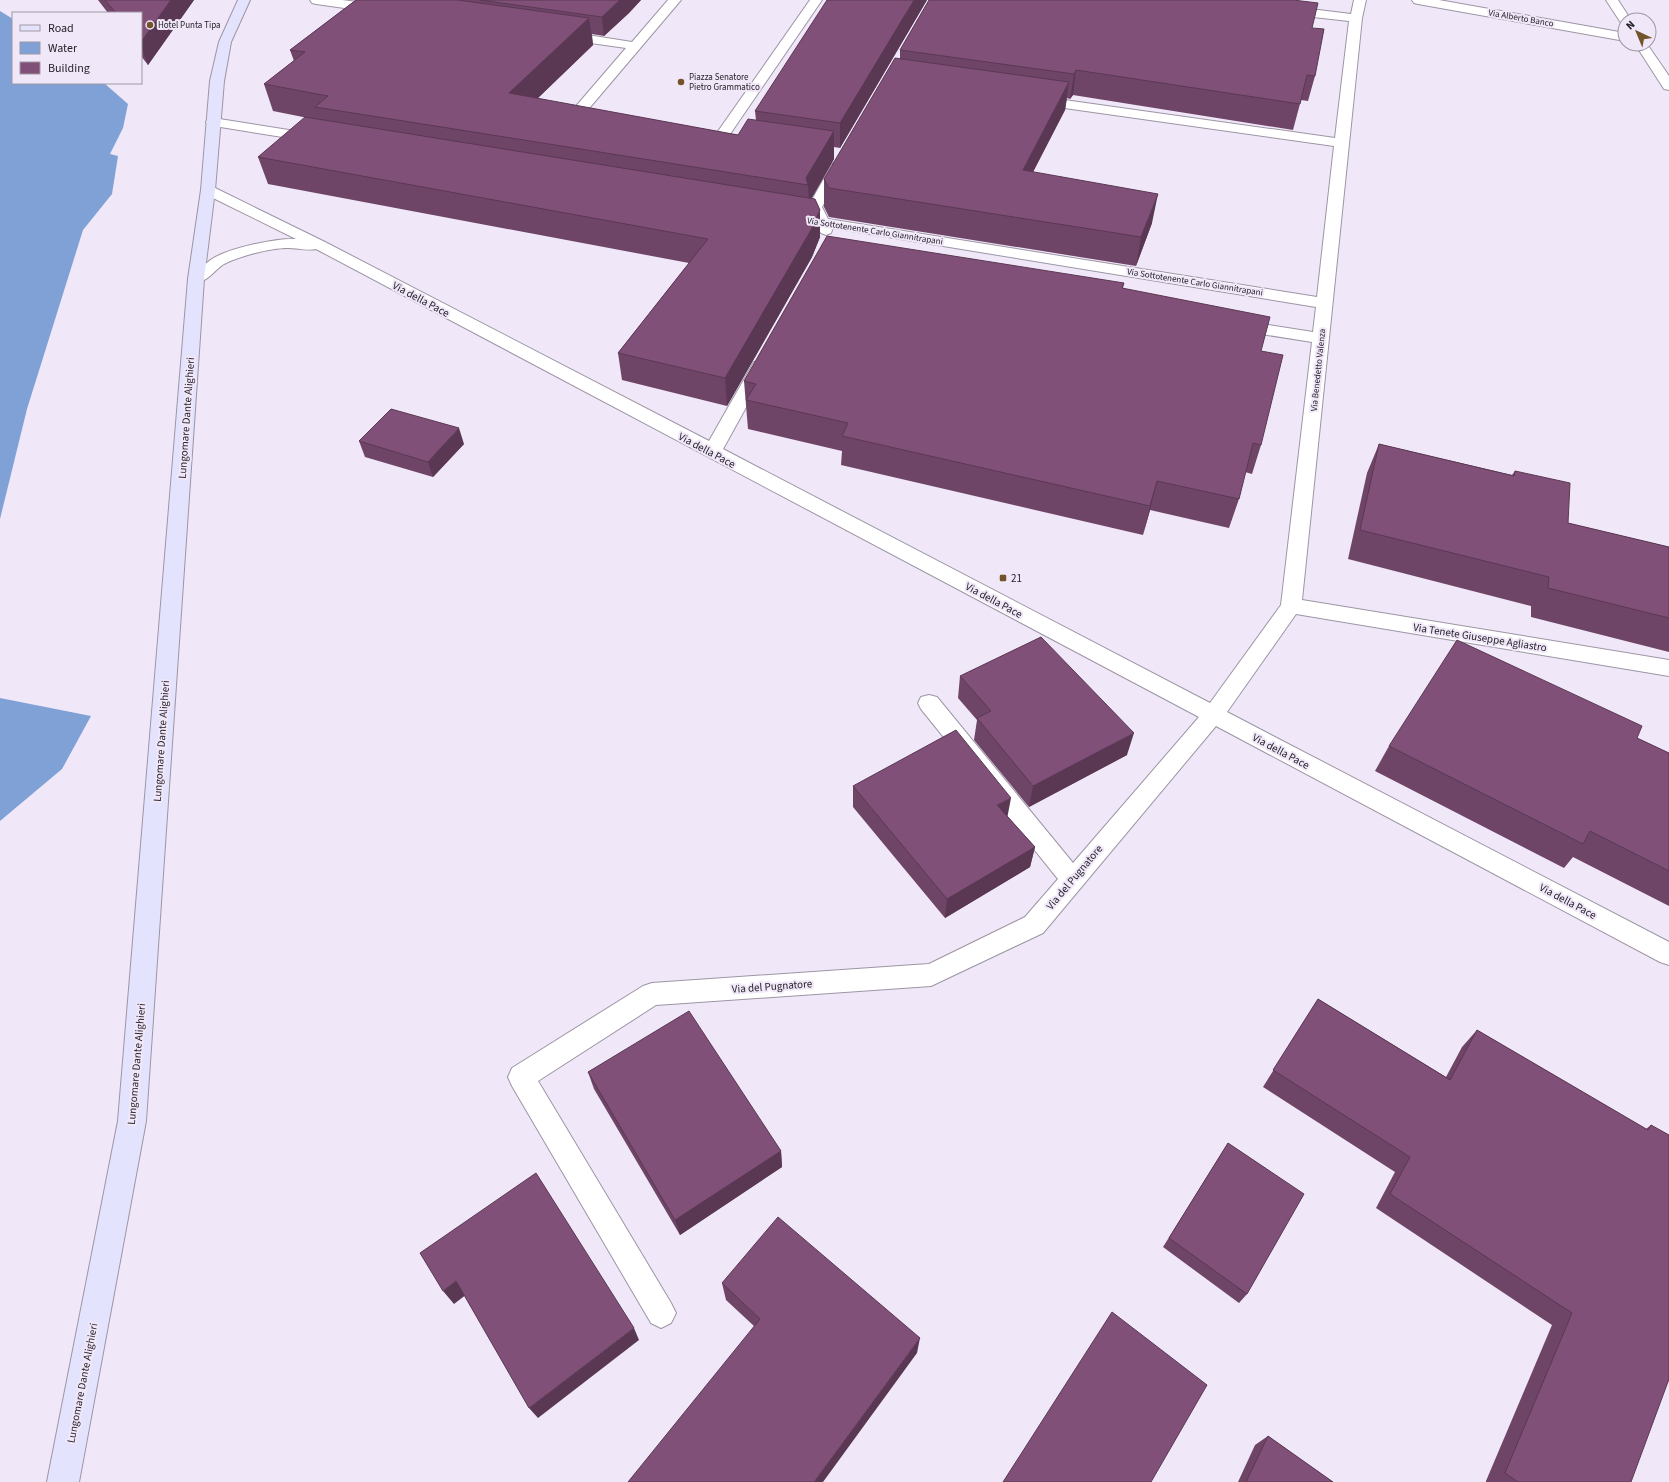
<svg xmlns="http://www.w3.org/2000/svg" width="1669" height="1482" font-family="'Source Sans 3',sans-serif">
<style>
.water{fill:#80a1d6}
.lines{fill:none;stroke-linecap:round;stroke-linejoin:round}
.street-casing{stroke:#9d95a4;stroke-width:2}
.secondary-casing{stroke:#9d95a4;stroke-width:2}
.street{fill:#fff;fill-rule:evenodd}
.secondary{fill:#e4e3fd;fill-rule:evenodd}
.wall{fill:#6f4567}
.shaded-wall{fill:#5a3854}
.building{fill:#815078;stroke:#5a3854}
.poi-dot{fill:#735329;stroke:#f0e7f8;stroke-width:1.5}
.labels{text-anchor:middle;stroke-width:4;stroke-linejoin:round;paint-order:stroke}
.far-street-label{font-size:9px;fill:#262229;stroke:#f0e7f8}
.far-poi-label{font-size:9px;fill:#262229;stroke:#f0e7f8;text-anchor:start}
.street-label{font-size:11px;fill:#262229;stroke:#f0e7f8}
.poi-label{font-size:11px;fill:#262229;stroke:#f0e7f8;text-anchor:start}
</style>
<rect width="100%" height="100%" fill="#f0e7f8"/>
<path class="water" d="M0,11L13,19V83H104L128,104L123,128L110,154L118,156L112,194L83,230L27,409L0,519Z
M0,698L91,716L62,769L0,821Z"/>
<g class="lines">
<g class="street-casing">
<path id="street" d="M310,0H342L380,5L384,6L386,9L384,12L380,13L316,4L312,3Z
M668,0H681L586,112L601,115L603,118L601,121L596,122L571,118L569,115L571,112L626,48L562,39L558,38L556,35L558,32L562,31L632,42Z
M810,0H822L726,140L721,141L716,140L714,137Z
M1354,0H1366L1362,18L1302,600L1669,660V676L1296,614L1227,712L1669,942V965L1660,962L1216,726L1043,933L931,986L656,1005L538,1081L671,1303L676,1313L671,1323L661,1328L651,1323L512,1086L508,1077L512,1068L643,986L652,983L929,964L1025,917L1058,879L921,709L918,703L921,697L929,695L937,697L1073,863L1199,717L316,249C307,251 297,248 288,248C270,248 240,256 224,264C213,271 205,286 190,282L188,279L190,276C198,270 205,264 212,259C229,248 276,238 296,239L203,193L201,190L203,187L208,186L213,187L325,242L709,441L754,362L760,361L766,362L769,366L723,449L1210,703L1281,605L1312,342L1236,330L1230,329L1228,325L1230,321L1236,320L1313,332L1316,307L833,228L831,233L826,235L821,233L816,226L785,220L782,217L785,214L790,212L812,216L808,207L831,166L833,163L838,162L843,163L845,166L822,207L828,219L1317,297L1334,146L1036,104L1031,103L1029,100L1031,97L1036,96L1335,138L1349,21L1286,14L1282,13L1280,10L1282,7L1286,6L1351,14Z
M1412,0H1439L1625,33V41L1418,4L1414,3Z
M1606,0H1618L1631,20H1625V24L1621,23Z
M1635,44H1647L1669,76V90L1664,89Z
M213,118L314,134L319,135L321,138L319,141L314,142L208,125L206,122L208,119Z"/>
</g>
<g class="secondary-casing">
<path id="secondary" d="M238,0H250L231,42L224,81L215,190L204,279L146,1121L79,1482H47L118,1121L188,279L201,190L210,81L219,42Z"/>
</g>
<use href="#street" class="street"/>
<use href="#secondary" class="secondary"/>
</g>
<path class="wall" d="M98,0H194L148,65L141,56V13H108Z
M356,0H641L629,13L604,36L592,34L593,45L537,99L738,135L756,120L755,111L927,0L840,148L834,147V159L811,199L820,237L812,257L727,406L622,380L618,353L689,263L268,184L258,157L308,118L273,111L264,84L294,61L290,50Z
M1312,28L1315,76L1308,101L1301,100L1293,130L1073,95L1070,99L1067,98L1065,110L1033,172L1152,223L1136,266L829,217L824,207V179L900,59V50Z
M1124,283L1123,288L1261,351V445L1252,474L1245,472L1239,499L1229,528L1150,510L1143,535L841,465L842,451L748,429L744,381Z
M359,441L464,444L433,477L365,457Z
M1379,444L1512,475L1515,471L1568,523L1669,547V652L1531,617V606L1348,559L1367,473Z
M960,676L1127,755L1029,807L974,740L977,720L958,698Z
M1637,738L1669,753V906L1573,857L1564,868L1375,771L1389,746Z
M853,786L1008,817L1035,847L1030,867L945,918L853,807Z
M1318,999L1446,1077L1462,1047L1477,1030L1646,1129L1651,1125L1631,1482H1486V1481L1552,1325L1376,1208L1395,1172L1263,1087Z
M588,1072L781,1151L782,1167L680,1235L594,1089Z
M1228,1143L1247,1294L1239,1303L1163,1247Z
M722,1283L917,1353L754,1326L726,1300Z
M1268,1436L1333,1482H1238L1255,1445Z"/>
<path class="shaded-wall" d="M171,0H194L148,65L141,47V42Z
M620,0H641L629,13L604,36L602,17Z
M914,0H927L840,148V123Z
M589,18L593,45L514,121L509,93Z
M1076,70L1073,95L1070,99L1074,74Z
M1069,82L1065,110L1019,199L1023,170Z
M834,131V159L809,203L808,185L806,178Z
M1158,194L1152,223L1136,266L1141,237Z
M820,210V237L812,257L727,406L725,378Z
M459,428L464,444L433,477L428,462Z
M1157,481L1150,510L1143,535L1150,506Z
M1134,733L1127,755L1029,807L1033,786Z
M1011,798L1007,819L997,805Z
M1035,847L1030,867L945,918L947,899Z
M781,1151L782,1167L680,1235L675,1220Z
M456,1281L467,1294L454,1304L443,1291Z
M634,1328L639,1340L538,1418L529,1408Z
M920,1338L917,1353L823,1482H814Z"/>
<path class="building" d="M105,0H171L141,42V13H116Z
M356,0H458L589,18L509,93L738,135L748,119L834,131L806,178L808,185L315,107L328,96L264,84L305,52L290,50Z
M480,0H620L602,17Z
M827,0H914L840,123L755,111Z
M929,0H1293L1318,3L1312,28L1324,29L1315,76L1307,75L1300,104L1076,70L1074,74L900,50Z
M895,58L1069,82L1023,170L1158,194L1141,237L829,188L824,179Z
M305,117L815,199L820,210L811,230L725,378L618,353L708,239L258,157Z
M827,236L1124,283L1122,288L1270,317L1261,351L1283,355L1261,445L1253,443L1239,499L1157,481L1150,506L842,436L848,423L746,400L756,384L744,381Z
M391,409L459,428L428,462L359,441Z
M1379,444L1514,476L1515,471L1570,483L1568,523L1669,547V618L1548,588L1549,577L1360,530Z
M1041,637L1134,733L1033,786L977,718L991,711L960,676Z
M1457,640L1642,726L1637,738L1669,753V871L1590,831L1583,844L1389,746Z
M956,730L1011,798L997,805L1035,847L947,899L853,786Z
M1318,999L1450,1080L1477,1030L1648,1130L1651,1125L1669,1135V1379L1631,1482H1518L1505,1473L1572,1313L1390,1194L1410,1157L1273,1070Z
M689,1011L781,1151L675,1220L588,1072Z
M1228,1143L1304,1194L1247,1294L1169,1238Z
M536,1173L634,1328L529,1408L456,1281L443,1291L420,1253Z
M778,1217L920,1338L814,1482H628L760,1319L722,1283Z
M1112,1312L1207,1385L1151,1482H1003Z
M1268,1436L1333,1482H1246Z"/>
<g class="poi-dot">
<circle cx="150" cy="25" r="4"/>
<circle cx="681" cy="82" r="4"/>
<rect x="999" y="574" width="8" height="8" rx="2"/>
</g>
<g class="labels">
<g class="far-street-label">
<text transform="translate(1521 18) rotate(10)" y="3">Via Alberto Banco</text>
<text transform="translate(875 231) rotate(9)" y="3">Via Sottotenente Carlo Giannitrapani</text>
<text transform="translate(1195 282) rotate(9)" y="3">Via Sottotenente Carlo Giannitrapani</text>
<text transform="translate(1318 370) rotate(-84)" y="3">Via Benedetto Valenza</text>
</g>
<g class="far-poi-label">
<text x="158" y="28">Hotel Punta Tipa</text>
<text x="689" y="80">Piazza Senatore<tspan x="689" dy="10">Pietro Grammatico</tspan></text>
</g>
<g class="street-label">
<text transform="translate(421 299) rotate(28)" y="4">Via della Pace</text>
<text transform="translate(186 418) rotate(-86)" y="4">Lungomare Dante Alighieri</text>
<text transform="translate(707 450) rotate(28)" y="4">Via della Pace</text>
<text transform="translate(994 600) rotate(28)" y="4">Via della Pace</text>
<text transform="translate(1480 637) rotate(9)" y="4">Via Tenete Giuseppe Agliastro</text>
<text transform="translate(161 741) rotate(-86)" y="4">Lungomare Dante Alighieri</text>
<text transform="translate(1281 751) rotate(28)" y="4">Via della Pace</text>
<text transform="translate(1074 877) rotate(-50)" y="4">Via del Pugnatore</text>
<text transform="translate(1568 901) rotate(28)" y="4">Via della Pace</text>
<text transform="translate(772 986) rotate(-4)" y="4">Via del Pugnatore</text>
<text transform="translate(136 1064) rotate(-85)" y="4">Lungomare Dante Alighieri</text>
<text transform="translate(82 1383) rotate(-79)" y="4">Lungomare Dante Alighieri</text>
</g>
<g class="poi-label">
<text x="1011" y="582">21</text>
</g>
</g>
<rect x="12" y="12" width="130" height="72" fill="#f0e7f8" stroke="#9f98a5"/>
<rect x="20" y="25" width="20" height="6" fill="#e4e3fd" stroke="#9f98a5"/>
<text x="48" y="32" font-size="12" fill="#262229">Road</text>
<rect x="20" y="42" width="20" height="12" fill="#80a1d6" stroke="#9f98a5"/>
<text x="48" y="52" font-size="12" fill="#262229">Water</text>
<rect x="20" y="62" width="20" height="12" fill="#815078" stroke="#9f98a5"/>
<text x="48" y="72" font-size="12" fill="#262229">Building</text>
<g transform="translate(1637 32) rotate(316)"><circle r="19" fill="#f0e7f8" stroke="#9f98a5"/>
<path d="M0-3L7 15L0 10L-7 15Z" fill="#735329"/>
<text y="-6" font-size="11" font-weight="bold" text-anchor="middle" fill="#262229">N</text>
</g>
</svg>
